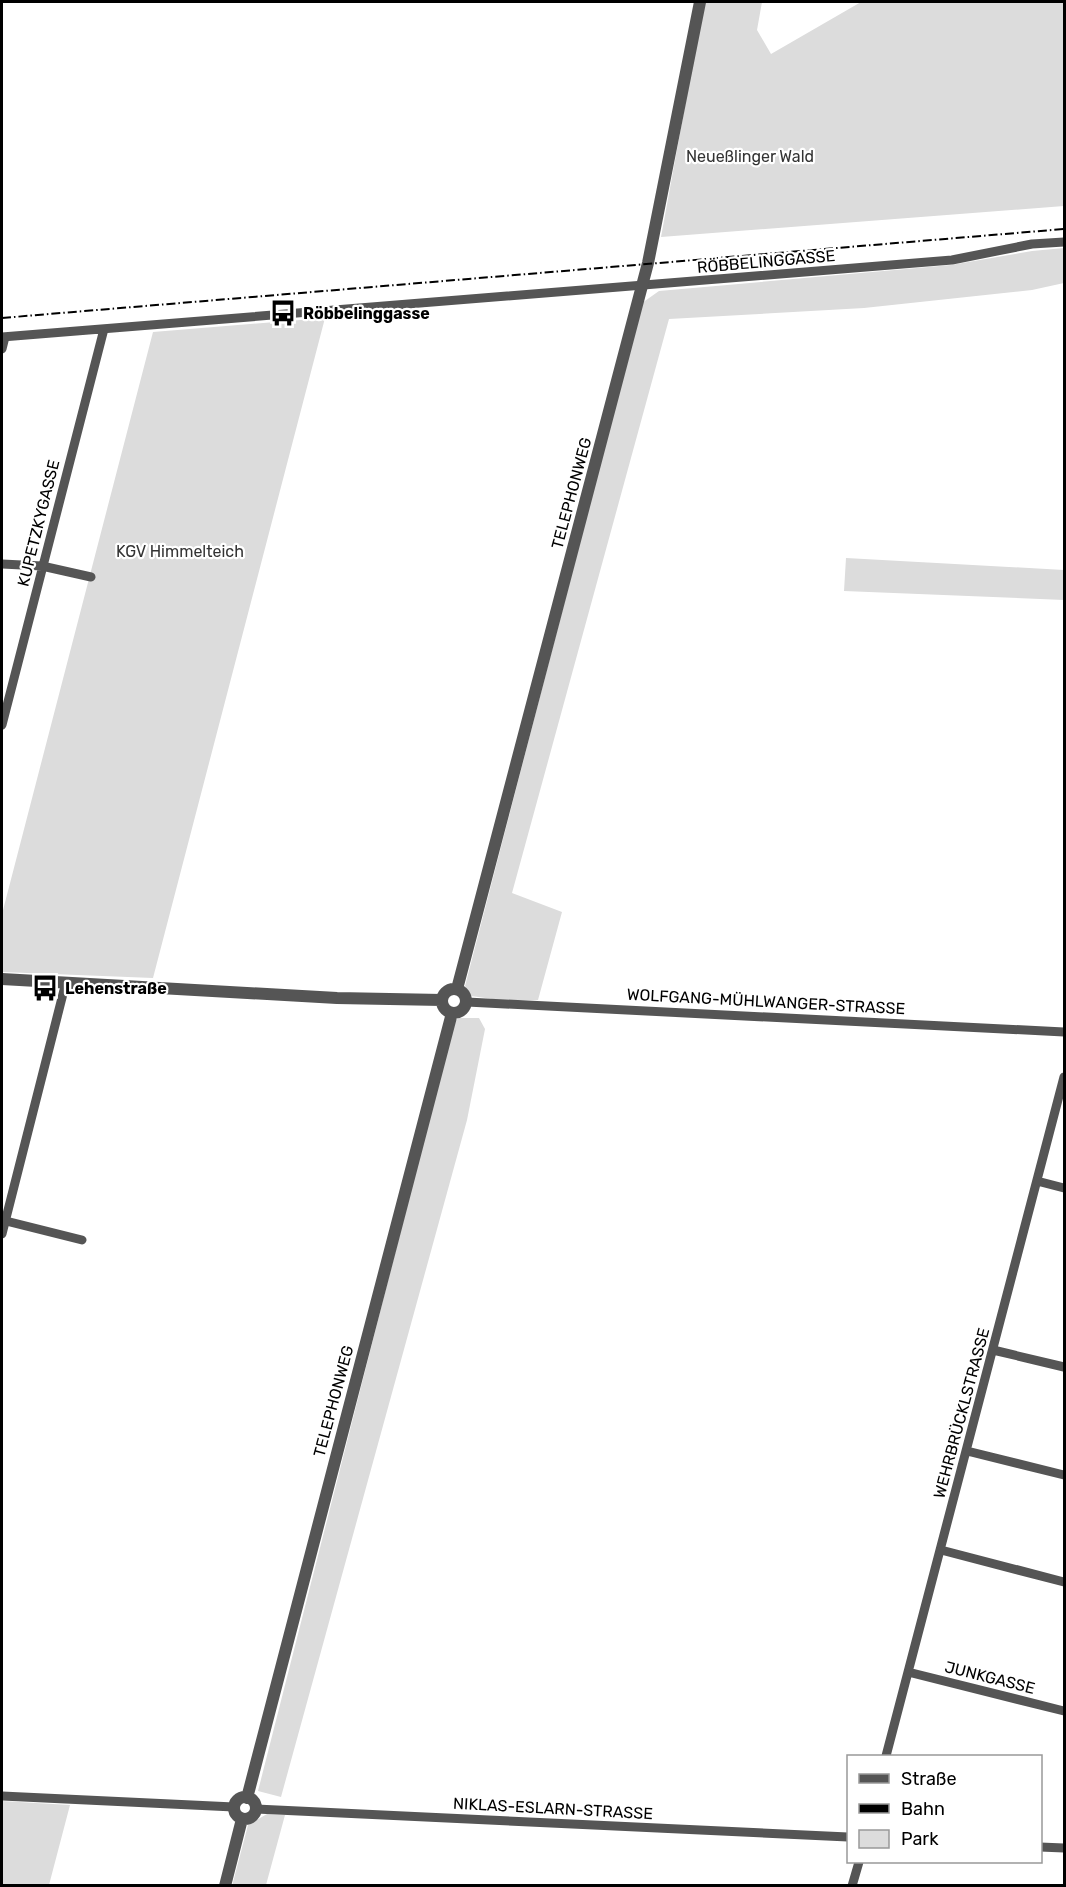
<svg xmlns="http://www.w3.org/2000/svg" width="1066" height="1887" font-family="Rubik,sans-serif">
<style>
.green{fill:#dcdcdc}
.lines{fill:none;stroke-linecap:round;stroke-linejoin:round}
.minor{stroke:#555;stroke-width:9}
.tertiary{stroke:#555;stroke-width:12}
.rail{stroke:#000;stroke-width:2;stroke-dasharray:9 3 1.5 3;stroke-linecap:butt}
.labels{text-anchor:middle;stroke-width:4.5;stroke-linejoin:round;paint-order:stroke}
.park-label{font-size:16px;fill:#333;stroke:#fff}
.street-label{font-size:16px;fill:#000;stroke:#fff}
.poi-label{font-size:16px;font-weight:bold;fill:#000;stroke:#fff;text-anchor:start}
</style>
<rect width="100%" height="100%" fill="#fff"/>
<path class="green" d="M704,2H762L757,30L771,54L861,2H1064V206L661,237Z
M1064,248V283L1032,290L864,308L669,319L512,893L562,912L538,1000H500L471,996L465,986L642,303L659,291L951,265L1032,251Z
M325,318L153,978L2,972V914L153,332Z
M846,558L1064,570V600L844,591Z
M459,1018H479L485,1029L467,1120L281,1797L258,1791L454,1022Z
M2,1801L70,1805L49,1885H2Z
M267,1814L285,1815L266,1885L232,1886L248,1825Z"/>
<g class="lines">
<path class="minor" d="M2,337L952,260L1032,244L1064,242
M2,349L5,337
M2,564L42,566L91,577
M2,725L104,329
M467,1002L1064,1032
M1037,1181L1064,1188
M2,1220L82,1240
M2,1234L66,982
M993,1350L1064,1367
M967,1451L1064,1475
M941,1550L1064,1582
M908,1672L1064,1711
M886,1756L1064,1077
M2,1796L234,1807
M256,1809L848,1837
M1040,1847L1064,1848
M852,1886L859,1862"/>
<path class="tertiary" d="M2,979L337,998L442,1000
M442 1001a12 12 0 1 1 24 0a12 12 0 1 1-24 0Z
M457,989L648,263L700,2
M234 1808a11 11 0 1 1 22 0a11 11 0 1 1-22 0Z
M247,1798L452,1013
M225,1886L242,1819"/>
<path class="rail" d="M2,318L1064,229"/>
</g>
<defs>
<g id="bus-bare" transform="scale(2.07)"><path d="M-5-6H5V4H4V6H2V4H-2V6H-4V4H-5ZM-3.5-4V0h7V-4ZM-3.5 1.2v1.5H-2V1.2ZM2 1.2v1.5H3.5V1.2Z" fill="#000" stroke="#fff" stroke-width="2.5" paint-order="stroke"/></g>
</defs>
<g fill-rule="evenodd">
<use href="#bus-bare" x="283" y="313"/>
<use href="#bus-bare" x="45" y="988"/>
</g>
<g class="labels">
<g class="park-label">
<text x="750" y="162">Neueßlinger Wald</text>
<text x="180" y="557">KGV Himmelteich</text>
</g>
<g class="street-label">
<text transform="translate(766 261) rotate(-5)" y="6">RÖBBELINGGASSE</text>
<text transform="translate(571 493) rotate(-75)" y="6">TELEPHONWEG</text>
<text transform="translate(38 523) rotate(-76)" y="6">KUPETZKYGASSE</text>
<text transform="translate(766 1001) rotate(3)" y="6">WOLFGANG-MÜHLWANGER-STRASSE</text>
<text transform="translate(333 1401) rotate(-75)" y="6">TELEPHONWEG</text>
<text transform="translate(961 1413) rotate(-75)" y="6">WEHRBRÜCKLSTRASSE</text>
<text transform="translate(990 1677) rotate(14)" y="6">JUNKGASSE</text>
<text transform="translate(553 1808) rotate(3)" y="6">NIKLAS-ESLARN-STRASSE</text>
</g>
<g class="poi-label">
<text x="303" y="319">Röbbelinggasse</text>
<text x="65" y="994">Lehenstraße</text>
</g>
</g>
<rect width="1066" height="1887" fill="none" stroke="#000000" stroke-width="6"/>
<rect x="847" y="1755" width="195" height="108" fill="#ffffff" stroke="#999999" stroke-width="1.5"/>
<rect x="859" y="1774" width="30" height="9" fill="#555555" stroke="#999999" stroke-width="1.5"/>
<text x="901" y="1785" font-size="18" fill="#000000">Straße</text>
<rect x="859" y="1804" width="30" height="9" fill="#000000" stroke="#999999" stroke-width="1.5"/>
<text x="901" y="1815" font-size="18" fill="#000000">Bahn</text>
<rect x="859" y="1830" width="30" height="18" fill="#dcdcdc" stroke="#999999" stroke-width="1.5"/>
<text x="901" y="1845" font-size="18" fill="#000000">Park</text>
</svg>
